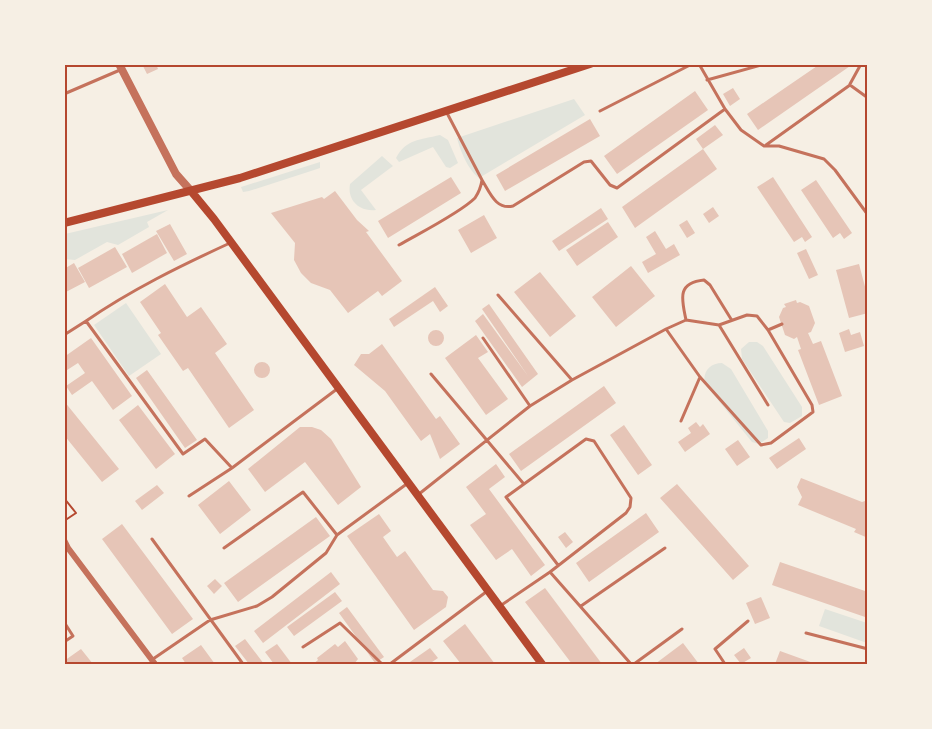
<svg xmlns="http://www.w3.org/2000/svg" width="932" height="729" font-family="'Roboto Condensed',sans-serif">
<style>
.green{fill:#e2e4dc}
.building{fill:#e6c5b7}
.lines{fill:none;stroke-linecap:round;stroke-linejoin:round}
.path{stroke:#b5482f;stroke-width:2}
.service{stroke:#c5725c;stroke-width:3}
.minor{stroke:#c5725c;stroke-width:6}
.tertiary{stroke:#c5725c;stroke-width:8}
.secondary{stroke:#b5482f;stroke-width:8}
.neatline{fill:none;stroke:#b5482f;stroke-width:2}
</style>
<rect width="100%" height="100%" fill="#f6efe4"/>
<path class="green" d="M574,99L585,115L479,178C468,170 460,150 457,138Z
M440,135L448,140L458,163L450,168L446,167L433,147L399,162L396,158C406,139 420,140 440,135Z
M382,156L393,166L361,190L376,210C360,212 347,201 350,184Z
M320,162V168L311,171L249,191L243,192L241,187Z
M168,210L147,222L149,227L118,245L107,242L75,260L65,259V234Z
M126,303L161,354L129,376L94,325Z
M749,342H757L763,346L802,407V416L790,423L784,422L742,359L741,349Z
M722,363L731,369L768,431V438L759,444L752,442L705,384C702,372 710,363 722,363Z
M825,609L867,623V643L819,626Z"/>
<path class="building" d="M142,64H156L158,69L147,74Z
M820,64H853L758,130L747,114Z
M733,88L740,99L730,106L723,94Z
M695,91L708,110L617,174L604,156Z
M590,119L600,136L505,191L496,175Z
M715,125L723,135L703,149L696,139Z
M703,149L717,169L635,228L622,207Z
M451,177L461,193L388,238L378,221Z
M773,177L812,237L805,242L802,237L794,242L757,187Z
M816,180L852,233L844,239L840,233L833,238L801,190Z
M335,191L357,220L369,231L366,232L402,281L382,296L378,291L348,313L330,290L311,283L301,273L294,260L295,243L271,213L322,197L324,199Z
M713,207L719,216L709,223L703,214Z
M601,208L608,219L559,251L552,241Z
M484,215L497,238L471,253L458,230Z
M687,220L695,233L687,238L679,225Z
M608,222L618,237L577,266L566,250Z
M170,224L187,254L174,261L156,231Z
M655,231L666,249L674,244L680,255L648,273L642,262L656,254L646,237Z
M157,234L167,253L132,273L122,254Z
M115,247L127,267L89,288L78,268Z
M806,249L818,275L809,279L797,253Z
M74,263L85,282L64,293V269Z
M859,264L868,298V313L849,318L836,270Z
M631,266L655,296L616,327L592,297Z
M540,272L576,316L550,337L514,292Z
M165,284L187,317L201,307L227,344L215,353L254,410L229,428L188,368L183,371L158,335L161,333L140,302Z
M435,287L448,306L440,312L433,301L394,327L389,319Z
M796,300L797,303L800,302L809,306L815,323L811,332L808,333L813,344L821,341L842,396L819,405L798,350L801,349L797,337L794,339L785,335L779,317L783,308L786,307L784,304Z
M489,304L538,374L522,387L475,321L483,314L528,376L482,309Z
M849,329L851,335L860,332L864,346L845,352L839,333Z
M428 338a8 8 0 1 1 16 0a8 8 0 1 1-16 0Z
M476,335L488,352L478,358L508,399L486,415L445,358Z
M91,338L132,396L113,410L92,381L72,395L66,386L85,373L78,363L64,372V357Z
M382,344L436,419L440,416L460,444L440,459L430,434L421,441L385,391L354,365L361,354H369Z
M254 370a8 8 0 1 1 16 0a8 8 0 1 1-16 0Z
M147,370L197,440L185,448L136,378Z
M604,386L616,403L521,471L509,454Z
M64,401L119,469L102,482L64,435Z
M138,405L175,454L156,469L119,420Z
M696,422L700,427L703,424L710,434L685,452L678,442L691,433L688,428Z
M624,425L652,465L638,475L610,435Z
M300,427H312L321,430L331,439L361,487L338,505L305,462L265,492L248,469Z
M799,438L806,449L777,469L769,458Z
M738,440L750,457L737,466L725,449Z
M496,464L505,477L489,489L545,565L531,576L512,549L496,560L470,525L486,514L466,487Z
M801,478L862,502L868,500V538L854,532L856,529L798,505L802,497L797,487Z
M229,481L251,510L220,534L198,505Z
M677,484L749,566L733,580L660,498Z
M157,485L164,493L142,510L135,501Z
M646,513L659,532L589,582L576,563Z
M379,514L391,531L383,537L397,557L405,551L433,590L443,591L448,597L446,607L414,630L347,536Z
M316,517L330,536L238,602L224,583Z
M122,524L193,619L172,634L102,539Z
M565,532L573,542L566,548L558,537Z
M780,562L868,592V618L772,585Z
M331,572L340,584L263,643L254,631Z
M215,579L222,586L214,594L207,586Z
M545,588L602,664H572L525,602Z
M335,592L342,601L294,636L287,627Z
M761,597L770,618L755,624L746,603Z
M347,607L384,657L375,663L339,613Z
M465,624L495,664H461L443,641Z
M245,639L264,664H249L235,646Z
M345,641L358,659L354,664H313L318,660L317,658L335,644L338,647Z
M683,643L699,664H655Z
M277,644L292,664H274L265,652Z
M201,645L215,664H186L182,658Z
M430,648L438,658L429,664H407Z
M744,648L751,658L741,664L734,655Z
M81,649L93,664H64V661Z
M780,651L816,664H775Z"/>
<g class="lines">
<path class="path" d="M64,498L76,513L64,521"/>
<path class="service" d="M699,64L725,109L741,130L764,146H779L824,159L835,170L868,215
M707,80L765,64
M850,84L861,64
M64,94L120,70
M600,111L692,64
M766,145L850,85L868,98
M482,180C490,193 496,210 513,206L584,162L591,161L610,185L617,188L725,109
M399,245C418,234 460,213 475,198C479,192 481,187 482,180L447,113
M686,320C682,300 676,283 704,280L710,285L731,319
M86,321C131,290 180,266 230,243
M719,325L768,405
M666,329L700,377L761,445L771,443L813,412L812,405L768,330
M64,335L86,321L183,454L205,439L232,468
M483,338L530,406
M431,374L523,483
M572,380L666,329L686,320L719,325L747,315L757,316L768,330L782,324
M681,421L700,377
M419,494L530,406L572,380L498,295
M189,496L232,468L337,389
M152,539L243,664
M224,548L303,492L337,535
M550,572L626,513L630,507L631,498L594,441L586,439L506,497L558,565
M500,606L550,572L631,664
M581,606L665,548
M64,622L73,636L64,642
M806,633L868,649
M303,647L340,623L382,664
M153,659L210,620L257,606L272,597L326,553L337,535L408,483
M390,664L486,592
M634,664L682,629
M725,664L715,649L748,621"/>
<path class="minor" d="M64,540L68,548L155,664"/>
<path class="tertiary" d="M119,64L176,174L191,191"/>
<path class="secondary" d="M191,191L214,219L542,664
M64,223L240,178L590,64"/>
</g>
<rect width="932" height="729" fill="none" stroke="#f6efe4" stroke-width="132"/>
<rect x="66" y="66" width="800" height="597" class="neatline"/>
</svg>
